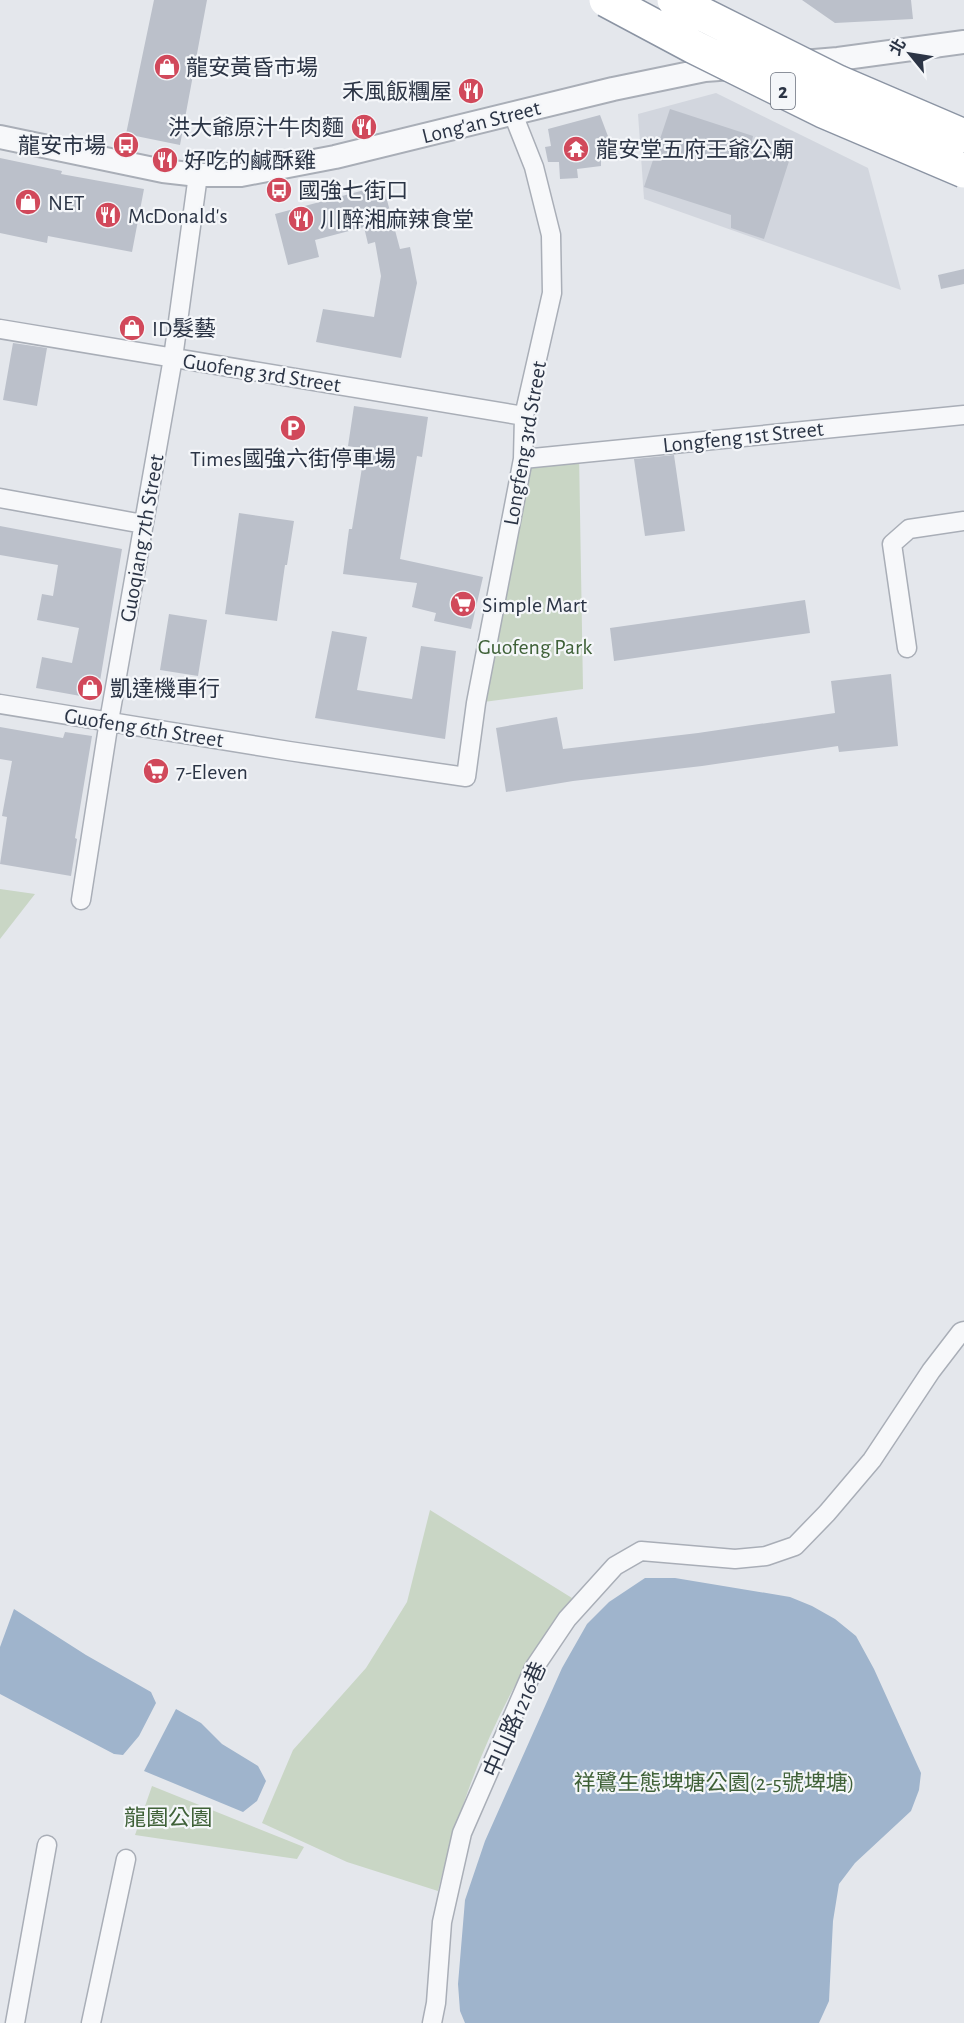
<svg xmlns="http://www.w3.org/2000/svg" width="964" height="2023" font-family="'Alegreya Sans','Noto Sans TC',sans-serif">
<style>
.built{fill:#d2d6de}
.green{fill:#c9d6c5}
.water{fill:#9fb4cc}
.building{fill:#bbc0ca}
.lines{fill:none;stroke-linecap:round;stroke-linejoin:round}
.minor-casing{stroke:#a9aeb7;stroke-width:21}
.tertiary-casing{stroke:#a9aeb7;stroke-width:26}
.minor{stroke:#f7f8fa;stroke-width:18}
.tertiary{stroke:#f7f8fa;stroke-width:22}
.motorway-bridge-casing{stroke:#8b94a3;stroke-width:36;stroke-linecap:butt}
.motorway-bridge{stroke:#fff;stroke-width:33}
.labels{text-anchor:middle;stroke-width:4.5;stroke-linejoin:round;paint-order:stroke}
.shield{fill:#f4f6f9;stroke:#676e7b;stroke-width:1.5}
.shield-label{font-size:21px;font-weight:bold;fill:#2b3445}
.poi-label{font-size:22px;fill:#2b3445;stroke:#f4f6f9;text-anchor:start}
.street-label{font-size:22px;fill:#2b3445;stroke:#f4f6f9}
.park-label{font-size:22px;fill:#3f6138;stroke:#f4f6f9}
</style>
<rect width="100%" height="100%" fill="#e4e7ec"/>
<path class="built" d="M716,93L868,168L901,290L644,199L638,114Z"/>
<path class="green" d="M579,453L583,689L476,703L523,459Z
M0,889L35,894L0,939Z
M430,1510L572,1598C554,1625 533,1653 517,1682C481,1747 456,1818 438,1891L347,1862L262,1823L293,1750L366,1668L407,1602Z
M152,1786L304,1847L297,1859L135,1835Z"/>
<path class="water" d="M645,1578H675L790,1597L812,1606L835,1619L856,1636L874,1669L921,1773L919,1790L911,1811L855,1863L839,1884L833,1921L829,2001L819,2023H465L460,2011L458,1984L465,1900L485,1841L562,1668L587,1624L609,1602Z
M14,1609L86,1655L151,1692L156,1703L139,1736L123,1755L114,1754L0,1694V1647Z
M176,1709L201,1723L222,1744L258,1766L266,1781L257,1801L243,1812L144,1771Z"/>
<path class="building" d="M154,0H207L180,145L126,134Z
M802,0H911L913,19L835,23Z
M670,109L753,136L751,145L790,158L764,239L731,228V215L644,187Z
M600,115L612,147L601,150V166L577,169L578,178L560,179L559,162H548L545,147L551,146L548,129Z
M0,158L62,171L61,174L144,189L132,252L48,236L47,243L0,233Z
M383,185L400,249L410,247L417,283L401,358L316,342L323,309L374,317L381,276L375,242L368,244L364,227L315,240L319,257L288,265L275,214Z
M964,269V284L941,289L938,275Z
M13,343L47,348L37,406L3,400Z
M354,406L428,417L422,457L417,456L400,559L483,577L471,629L434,621L436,613L412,607L417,583L343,574L349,529H352L365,449L348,446Z
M674,455L685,531L645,536L634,459Z
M239,513L294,521L287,565H285L277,621L225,614Z
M0,526L122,549L97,699L36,688L42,657L72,663L79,628L37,620L42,594L53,596L58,565L0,555Z
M805,600L810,633L614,661L610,628Z
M169,614L207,620L198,676L160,670Z
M332,631L367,637L357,690L412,699L421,646L456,651L445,739L315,718Z
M891,674L898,746L839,752L838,746L702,766L573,781L506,792L496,728L557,717L563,749L698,733L835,713L831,681Z
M0,727L63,738L65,732L92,736L75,838L77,839L71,876L0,864L7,817L2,816L12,761L0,759Z"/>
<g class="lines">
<g class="minor-casing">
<path id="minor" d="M0,329L524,416
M523,459L964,415
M0,498L143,524
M907,648L892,544L909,529L964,521
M0,704L289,751L466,777L476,703L523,459L524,416L552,293L551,235L534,167L513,114
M81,900L109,721L173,358L198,175
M15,2023L47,1845
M91,2023L126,1859
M432,2023L436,2003L442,1922L462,1833L534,1668L567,1619L615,1566L641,1551L735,1559L766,1556L795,1546L827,1513L872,1460L931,1371L961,1332L964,1331"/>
</g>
<g class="tertiary-casing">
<path id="tertiary" d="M802,62L838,59L964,42
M0,137L163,171L198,175H241L335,157L613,89L705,70L733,68"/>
</g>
<use href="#minor" class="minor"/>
<use href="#tertiary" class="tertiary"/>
<g class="motorway-bridge-casing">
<path id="motorway-bridge" d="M606,0L694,47L823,111L964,171
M674,0L838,82L964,136"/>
</g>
<use href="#motorway-bridge" class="motorway-bridge"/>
</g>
<defs>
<g id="shop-disc" transform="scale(1.35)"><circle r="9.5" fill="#d1495b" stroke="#f4f6f9"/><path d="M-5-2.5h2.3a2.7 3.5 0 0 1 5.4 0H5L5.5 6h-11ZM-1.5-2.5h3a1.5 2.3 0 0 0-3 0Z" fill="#fff"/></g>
<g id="restaurant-disc" transform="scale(1.35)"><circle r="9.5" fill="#d1495b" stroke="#f4f6f9"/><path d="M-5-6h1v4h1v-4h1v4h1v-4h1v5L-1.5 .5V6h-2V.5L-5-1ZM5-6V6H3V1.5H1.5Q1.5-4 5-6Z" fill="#fff"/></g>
<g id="bus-disc" transform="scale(1.35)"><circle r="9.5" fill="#d1495b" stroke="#f4f6f9"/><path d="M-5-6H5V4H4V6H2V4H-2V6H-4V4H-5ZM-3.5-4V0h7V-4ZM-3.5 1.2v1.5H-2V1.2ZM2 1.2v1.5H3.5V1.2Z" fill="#fff"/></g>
<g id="temple-disc" transform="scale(1.35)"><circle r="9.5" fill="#d1495b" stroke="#f4f6f9"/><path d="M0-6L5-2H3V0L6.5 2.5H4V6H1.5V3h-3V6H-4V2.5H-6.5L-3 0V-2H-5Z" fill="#fff"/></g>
<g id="parking-disc" transform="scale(1.35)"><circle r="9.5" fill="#d1495b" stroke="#f4f6f9"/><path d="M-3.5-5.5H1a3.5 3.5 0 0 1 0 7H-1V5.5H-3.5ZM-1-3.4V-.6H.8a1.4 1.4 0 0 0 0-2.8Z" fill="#fff"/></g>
<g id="supermarket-disc" transform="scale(1.35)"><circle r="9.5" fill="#d1495b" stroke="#f4f6f9"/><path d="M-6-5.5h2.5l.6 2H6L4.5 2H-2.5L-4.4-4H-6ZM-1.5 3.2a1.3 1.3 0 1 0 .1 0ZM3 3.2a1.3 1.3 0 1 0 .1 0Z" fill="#fff"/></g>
</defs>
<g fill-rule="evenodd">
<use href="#shop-disc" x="167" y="67"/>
<use href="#restaurant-disc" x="471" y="91"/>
<use href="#restaurant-disc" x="364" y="127"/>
<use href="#bus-disc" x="126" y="145"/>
<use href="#temple-disc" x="576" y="149"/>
<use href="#restaurant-disc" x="165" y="160"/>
<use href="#bus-disc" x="279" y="190"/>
<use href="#shop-disc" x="28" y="202"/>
<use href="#restaurant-disc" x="108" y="215"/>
<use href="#restaurant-disc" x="301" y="219"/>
<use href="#shop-disc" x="132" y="328"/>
<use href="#parking-disc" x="293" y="428"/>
<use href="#supermarket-disc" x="463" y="604"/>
<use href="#shop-disc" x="90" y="688"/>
<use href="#supermarket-disc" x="156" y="771"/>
</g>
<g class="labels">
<rect class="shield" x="771" y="73" width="24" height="36" rx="4.5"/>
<g class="shield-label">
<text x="783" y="98">2</text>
</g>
<g class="poi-label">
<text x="186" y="75">龍安黃昏市場</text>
<text x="452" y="99" text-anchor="end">禾風飯糰屋</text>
<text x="344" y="135" text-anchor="end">洪大爺原汁牛肉麵</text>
<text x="106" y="153" text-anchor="end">龍安市場</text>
<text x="596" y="157">龍安堂五府王爺公廟</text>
<text x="184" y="168">好吃的鹹酥雞</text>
<text x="298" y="198">國強七街口</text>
<text x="48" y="210">NET</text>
<text x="128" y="223">McDonald's</text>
<text x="320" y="227">川醉湘麻辣食堂</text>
<text x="152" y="336">ID髮藝</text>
<text x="293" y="466" text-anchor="middle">Times國強六街停車場</text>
<text x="482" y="612">Simple Mart</text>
<text x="110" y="696">凱達機車行</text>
<text x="176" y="779">7-Eleven</text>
</g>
<g class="street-label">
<text transform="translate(481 121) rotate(-14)" y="8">Long'an Street</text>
<text transform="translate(262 372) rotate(9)" y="8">Guofeng 3rd Street</text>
<text transform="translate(743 436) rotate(-6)" y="8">Longfeng 1st Street</text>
<text transform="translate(524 443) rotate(-80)" y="8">Longfeng 3rd Street</text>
<text transform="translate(141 538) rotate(-80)" y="8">Guoqiang 7th Street</text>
<text transform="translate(144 727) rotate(9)" y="8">Guofeng 6th Street</text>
<text transform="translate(514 1719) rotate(-66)" y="8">中山路1216巷</text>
</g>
<g class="park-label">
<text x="535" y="654">Guofeng Park</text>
<text x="714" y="1790">祥鷺生態埤塘公園(2-5號埤塘)</text>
<text x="168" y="1825">龍園公園</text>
</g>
</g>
<g transform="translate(910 54) rotate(300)" stroke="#f4f6f9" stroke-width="4.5" paint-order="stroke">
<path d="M0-4.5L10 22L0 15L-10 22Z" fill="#2b3445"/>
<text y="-9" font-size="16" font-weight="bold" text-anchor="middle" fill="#2b3445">北</text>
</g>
</svg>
